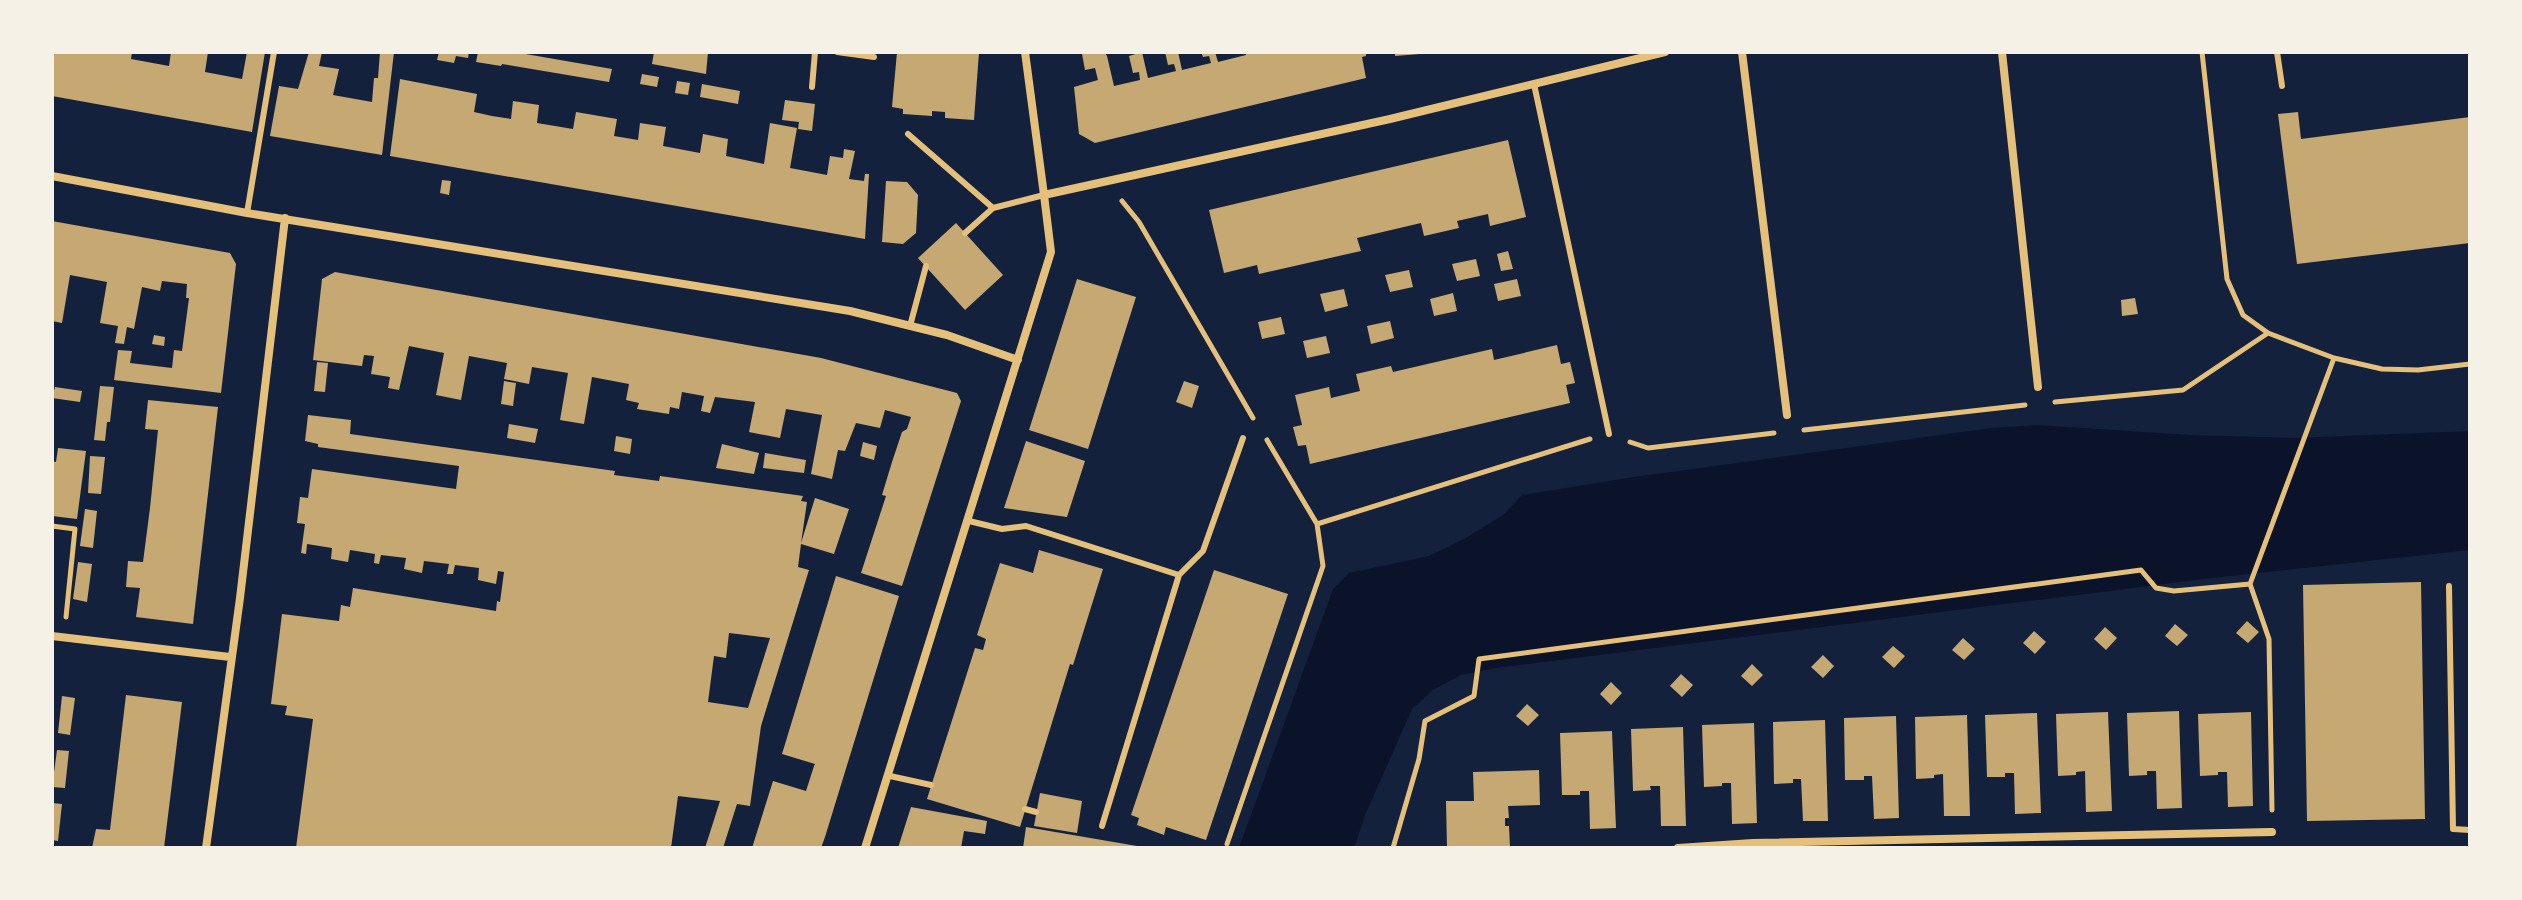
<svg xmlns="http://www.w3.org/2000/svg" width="2522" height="900" font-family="Cabin,sans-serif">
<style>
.water{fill:#0b132b}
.building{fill:#c6a872;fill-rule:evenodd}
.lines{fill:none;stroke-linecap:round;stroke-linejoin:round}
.path{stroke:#e5c07b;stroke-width:5}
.service{stroke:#e5c07b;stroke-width:6}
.minor{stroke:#e5c07b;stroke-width:8}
</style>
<rect width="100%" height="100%" fill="#14213d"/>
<path class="water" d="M2039,425L2190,435L2294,438L2470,431V550L2212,578L1496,668L1461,675L1433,690L1412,709L1366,813L1354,848H1239L1333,589L1349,573L1429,556L1464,539L1503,515L1522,495L1627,478L1991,428Z"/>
<path class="building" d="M52,52H132L131,59L169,66L171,52H208L205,72L242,79L247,52H265L252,132L52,96Z
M309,52H322L319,66L339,69L333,95L372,102L374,78H378L380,52H394L382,155L270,136L279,86L298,89Z
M439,52H469L468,58L456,56L454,63L437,60Z
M478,52H514L612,69L609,82L502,64L501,66L476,62Z
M654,52H708L706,74L652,64Z
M897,52H979L974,120L945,118V112L932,111V116L903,114V109L892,107Z
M1092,52H1104L1107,56L1114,86L1140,80L1139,72L1133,73L1129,56L1142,52L1148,78L1176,71L1174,64L1168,65L1165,52H1178L1182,70L1211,63L1209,56L1203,57L1201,52H1215L1218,62L1246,55L1245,52H1366V56L1362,57L1366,78L1095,143L1079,134L1074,87L1098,80L1095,68L1085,70L1082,54Z
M1395,52H1420V54L1395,56Z
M642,74L659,77L657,87L640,84Z
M400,79L477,94L474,112L492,116L511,119L513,101L539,105L537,123L573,129L576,112L617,119L614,136L638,140L640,123L666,127L663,146L700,153L703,134L728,139L726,156L764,164L770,123L797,128L790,168L827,175L830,156L843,158L844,149L855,151L849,179L864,181L865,174H869L865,239L390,156Z
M677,81L690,83L688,95L675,93Z
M702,84L740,91L738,104L700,97Z
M785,100L815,104L812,131L798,129L799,122L782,120Z
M2298,112L2301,139L2470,117V243L2297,264L2278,114Z
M1508,140L1526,217L1490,226L1488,214L1457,221L1459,228L1424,236L1421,223L1357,238L1361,251L1259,274L1257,265L1224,273L1209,210Z
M442,180L451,181L449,195L440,193Z
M886,181L907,182L918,195L916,233L903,244L882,242Z
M52,221L230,253L236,264L221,393L114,380L118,350L132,351L130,363L172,368L174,350L182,351L189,298H186L187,284L162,281L160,291L142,287L134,329L127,327L124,344L115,343L118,326L100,323L107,282L70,275L62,323L52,321Z
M956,223L1003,275L965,310L918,258Z
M1508,251L1513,269L1501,271L1497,254Z
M1476,259L1480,276L1457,281L1452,264Z
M1409,270L1413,287L1390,292L1385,275Z
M335,272L821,358L957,393L961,401L902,586L861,573L886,496L882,495L892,462L902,432L907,429L911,417L885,410L880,428L856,423L845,451L838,450L832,479L811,474L822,415L786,409L780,438L749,432L755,402L715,397L710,413L701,411L704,396L682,392L679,409L670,407L669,414L637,409L639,403L626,400L629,384L592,377L584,424L560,420L568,373L532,367L529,384L504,379L507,363L469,356L461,400L436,395L444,353L409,346L399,390L388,388L390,377L371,374L374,356L364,355L362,366L313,360L322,279Z
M1077,279L1136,297L1088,449L1029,430Z
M1517,279L1521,296L1498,301L1494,284Z
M1344,289L1348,306L1325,312L1320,294Z
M1453,293L1457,311L1434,316L1430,299Z
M2135,298L2138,314L2122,316L2121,300Z
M1281,317L1285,334L1262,339L1258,322Z
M1390,321L1394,338L1371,344L1367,326Z
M154,335L165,337L164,346L152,344Z
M1326,336L1330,353L1307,358L1303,341Z
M1557,345L1561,364L1570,362L1575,383L1566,385L1570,403L1310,464L1306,445L1298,446L1293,427L1302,425L1295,395L1329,387L1331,398L1360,391L1356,374L1391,366L1393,372L1492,349L1494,360Z
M317,362L328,363L325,392L314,391Z
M504,381L516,383L513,406L501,404Z
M1184,381L1199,386L1192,408L1176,402Z
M100,386L114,387L110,422H107L105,441L94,440Z
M55,387L82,391L80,402L52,398Z
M148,400L218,407L193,624L136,617L140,588L126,587L128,561L143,562L150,508L158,430L145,429Z
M308,415L351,420L350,434L615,471L614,475L659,481L660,476L803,496L801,501L807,502L801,543L815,498L849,509L834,554L801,544L798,567L809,570L761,726L750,806L737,804L723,848H705L720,801L678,796L671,848H296L313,719L285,715L287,706L271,704L282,614L339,621L341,605L350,607L353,588L496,611L497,601L500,602L504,572L498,571L496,584L478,580L479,568L455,565L453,574H447L449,564L424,561L422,573L404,569L406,558L381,555L379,564L374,563L375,554L350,550L348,562L331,559L332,548L307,544L306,554L301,553L305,524L297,523L300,497L308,498L312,469L456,489L459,466L318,447V444L305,441ZM729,633L770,638L748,708L708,702L714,656L726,658Z
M509,424L538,429L535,443L507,438Z
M616,436L632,439L630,454L614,451Z
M1026,441L1085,461L1067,517L1004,508Z
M863,442L877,446L874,460L860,456Z
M722,444L759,453L754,474L716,468Z
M58,448L86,451L77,519L52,516V461L56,462Z
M765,453L806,460L804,473L763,468Z
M90,456L105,457L101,494L88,493Z
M85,509L97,511L93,548L80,546Z
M1039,550L1103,569L1073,665L1070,664L1020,827L927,799L975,648L983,650L986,639L977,635L1000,563L1033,573Z
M78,562L92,564L87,602L73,599Z
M1214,570L1288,594L1206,840L1166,827L1164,835L1137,825L1139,818L1131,815Z
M836,576L899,596L825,837L821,848H752L773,781L806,791L814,766L815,764L782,754Z
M2421,582L2425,819L2307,821L2303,585Z
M2247,621L2259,632L2248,643L2236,633Z
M2175,624L2188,635L2177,646L2165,636Z
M2105,627L2117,638L2106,650L2094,639Z
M2034,631L2046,642L2035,654L2023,643Z
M1963,638L1975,649L1964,660L1952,650Z
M1893,646L1905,656L1894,668L1882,657Z
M1823,655L1834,666L1823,678L1811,667Z
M1752,664L1763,675L1752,686L1741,676Z
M1681,674L1693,685L1682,697L1670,686Z
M1611,682L1622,693L1611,705L1600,694Z
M126,695L182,702L164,848H92L96,829L110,830Z
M62,696L75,698L70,735L58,733Z
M1527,704L1539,715L1528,726L1516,716Z
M2179,711L2182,808L2157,809L2156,771H2147V775L2129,776L2127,713Z
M2108,712L2112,811L2086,812L2085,771L2076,772V775L2058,776L2056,714Z
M2251,712L2253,806L2228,807L2227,772H2218V775L2200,776L2198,714Z
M2037,713L2041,813L2015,814L2014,773H2005V777H1987L1985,715Z
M1967,715L1970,816H1944L1943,774L1934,775V778L1916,779L1915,717Z
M1896,716L1899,818L1874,819L1872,776H1864V780H1845L1844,718Z
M1825,720L1828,821H1803L1801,779H1793V783L1774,784L1773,722Z
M1754,723L1757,823L1732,824L1731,783H1722V786L1704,787L1702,725Z
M1683,727L1686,826H1661L1660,786H1650L1651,790L1633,791L1631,729Z
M1612,731L1616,828L1590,829L1589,791H1580V795H1562L1560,733Z
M57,750L69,751L65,788L52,787Z
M1539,770L1540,805L1508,806L1509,818H1505V826H1509L1510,848H1447L1446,801H1474L1473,772Z
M1040,793L1082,801L1077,833L1034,826Z
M52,803L62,804L58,841L52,840Z
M911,807L987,821L985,834L964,831L961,848H898Z
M1026,827L1137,846L1136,848H1023Z"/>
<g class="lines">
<path class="path" d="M2202,52L2227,279L2243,315L2268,333L2334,358L2382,369L2418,370L2470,364
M1122,201L1139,222L1253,418
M2055,402L2183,390L2268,333
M1804,430L2025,405
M1630,442L1648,448L1774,433
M1317,524L1590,439
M52,526L75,529L66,617
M2272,810L2269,639L2250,584L2334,358
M1227,844L1323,566L1317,524L1267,440
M1393,848L1419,759L1425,721L1474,696L1479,659L2141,570L2156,588L2174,591L2250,584"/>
<path class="service" d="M837,52L874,57
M2277,52L2282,86
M1534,84L1609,434
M812,87L815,52
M908,134L993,208
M247,213L274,52
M965,233L993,208L1044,195
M910,326L926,266
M969,521L1002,529L1026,526L1179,575
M2449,586L2453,829L2470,830
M890,776L931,785
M1025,809L1036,812
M1102,826L1179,575L1203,551L1243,438"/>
<path class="minor" d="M1025,52L1044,195
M1742,52L1787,415
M2002,52L2038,387
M52,176L247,213L850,311L947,335L1018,360
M52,636L230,657
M206,848L240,598L285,218
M865,848L1051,252L1044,195L1390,119L1665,52
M1678,848L1753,843L2272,832"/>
</g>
<rect width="2522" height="900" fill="none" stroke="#f6f1e7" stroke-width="108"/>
</svg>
